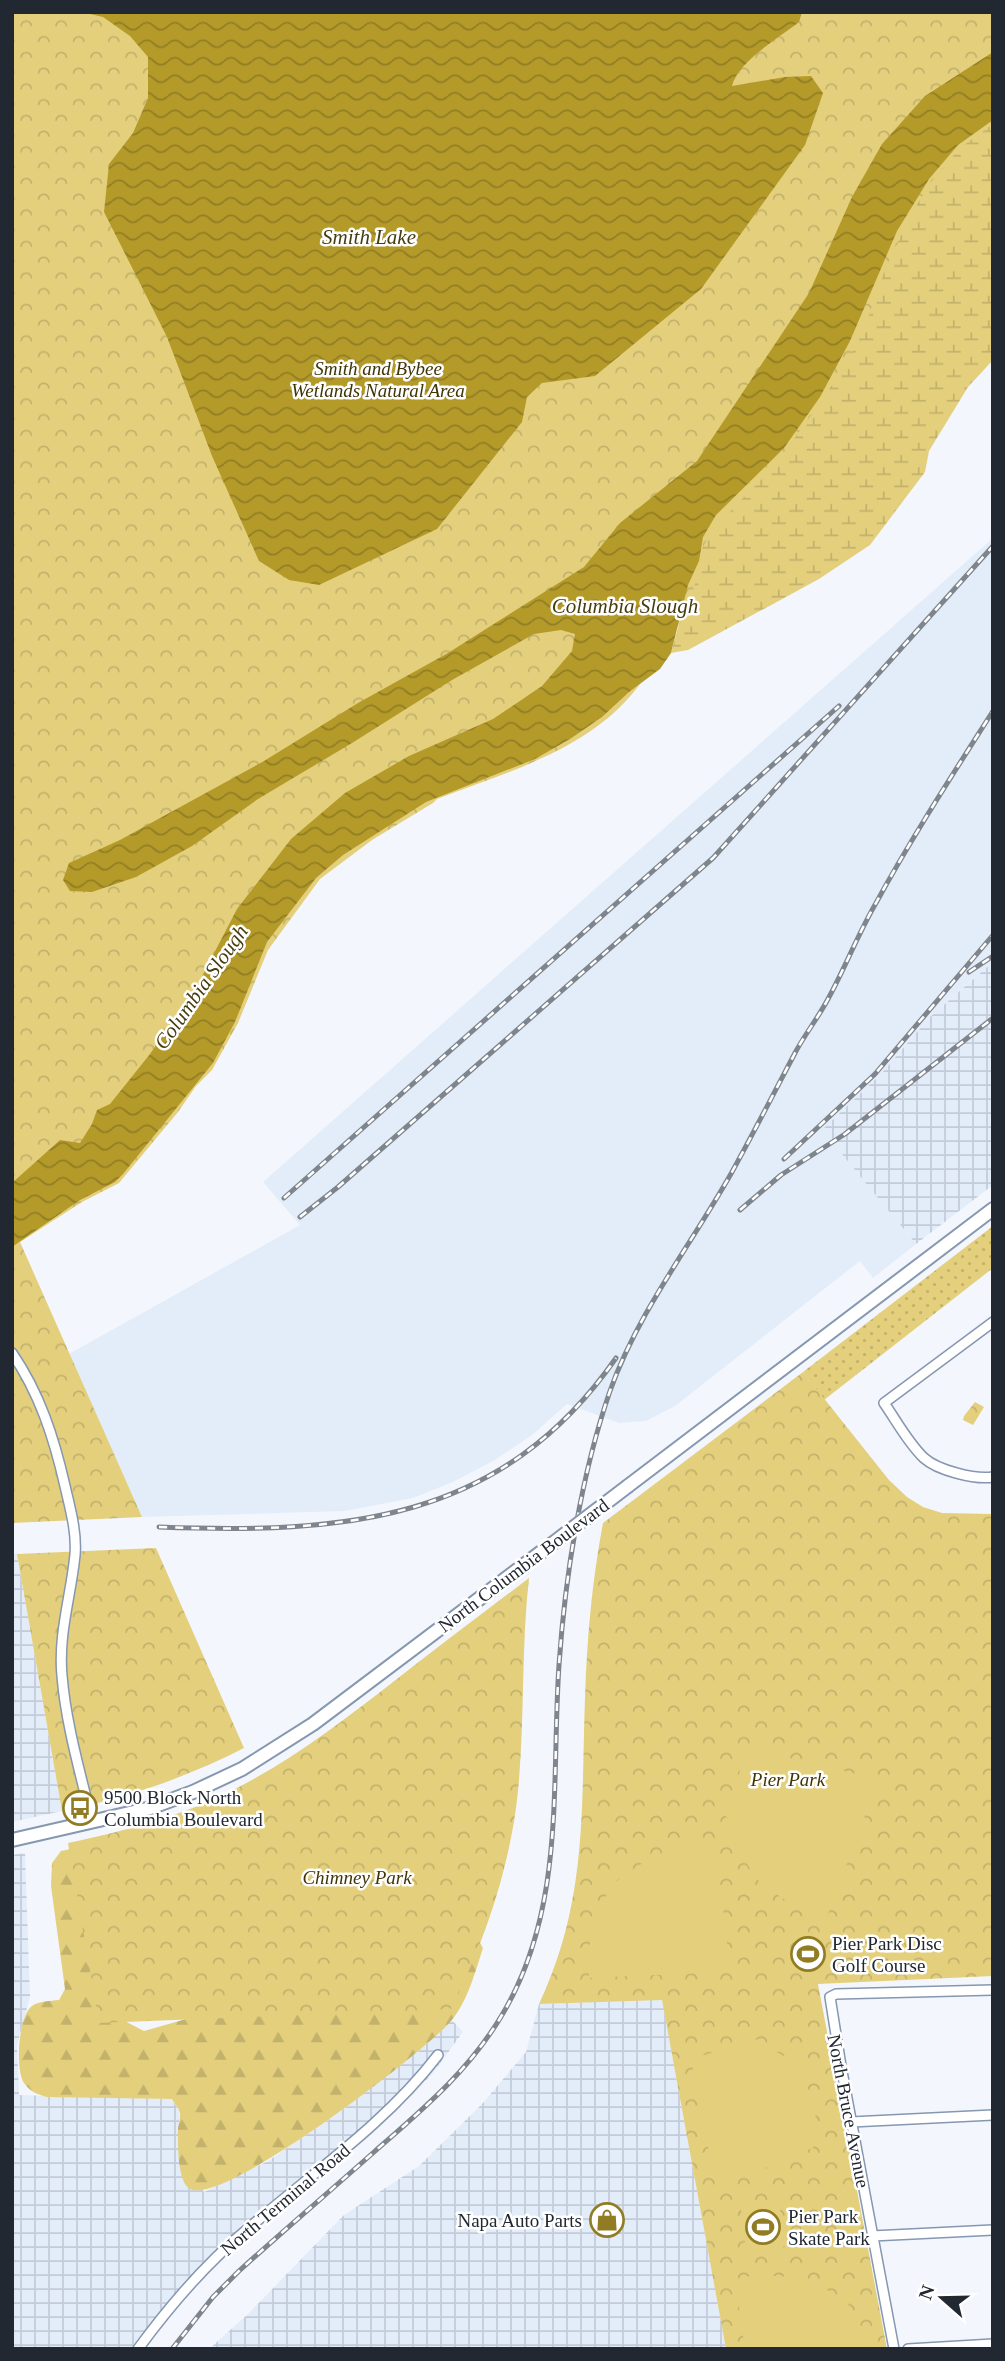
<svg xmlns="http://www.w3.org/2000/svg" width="1005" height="2361" font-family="'Times New Roman',serif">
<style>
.built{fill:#e3edfa}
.industrial{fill:url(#industrial-grid)}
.grass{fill:url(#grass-dots)}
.forest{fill:url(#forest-firs)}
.wetland{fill:url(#wetland-marsh)}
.park{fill:url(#park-crowns)}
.pitch{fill:#e4cf7d}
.water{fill:url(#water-waves)}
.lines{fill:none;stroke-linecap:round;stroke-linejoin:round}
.minor-casing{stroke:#8697b0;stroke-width:12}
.secondary-casing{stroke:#8697b0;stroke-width:16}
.minor{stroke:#fff;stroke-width:9}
.secondary{stroke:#fff;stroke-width:12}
.rail-casing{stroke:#7f858c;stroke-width:5}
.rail{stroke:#fff;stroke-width:2.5;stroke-dasharray:8;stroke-linecap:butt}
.secondary-bridge-casing{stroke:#8697b0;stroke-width:16;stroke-linecap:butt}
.secondary-bridge{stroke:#fff;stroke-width:12}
.labels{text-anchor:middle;stroke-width:5;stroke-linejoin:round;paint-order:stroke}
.park-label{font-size:19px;font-style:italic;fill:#403506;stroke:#fff}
.street-label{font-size:19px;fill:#212831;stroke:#fff}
.poi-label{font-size:19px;fill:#212831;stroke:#fff;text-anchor:start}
.water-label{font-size:21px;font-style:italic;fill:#473c0f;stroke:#fff}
</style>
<defs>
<pattern id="industrial-grid" width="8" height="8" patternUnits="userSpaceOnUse" patternTransform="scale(1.75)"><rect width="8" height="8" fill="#e3edfa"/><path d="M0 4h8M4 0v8" fill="none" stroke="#c2cbd7"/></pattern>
<pattern id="grass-dots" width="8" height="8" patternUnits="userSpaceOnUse" patternTransform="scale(1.75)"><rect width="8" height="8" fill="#e4cf7d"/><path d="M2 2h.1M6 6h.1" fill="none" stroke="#c3b26c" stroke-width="1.8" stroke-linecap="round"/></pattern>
<pattern id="forest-firs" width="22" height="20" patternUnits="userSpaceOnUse" patternTransform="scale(1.75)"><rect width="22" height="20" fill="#e4cf7d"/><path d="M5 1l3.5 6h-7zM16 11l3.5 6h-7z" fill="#c3b26c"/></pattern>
<pattern id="wetland-marsh" width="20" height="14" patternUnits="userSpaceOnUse" patternTransform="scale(1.75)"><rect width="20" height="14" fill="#e4cf7d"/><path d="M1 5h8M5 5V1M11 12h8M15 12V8" fill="none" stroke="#c3b26c"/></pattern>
<pattern id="park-crowns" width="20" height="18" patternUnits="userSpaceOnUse" patternTransform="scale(1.75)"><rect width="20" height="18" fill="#e4cf7d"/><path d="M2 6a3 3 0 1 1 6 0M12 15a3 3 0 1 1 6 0" fill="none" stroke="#c3b26c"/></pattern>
<pattern id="water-waves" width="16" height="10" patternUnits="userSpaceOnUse" patternTransform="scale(1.75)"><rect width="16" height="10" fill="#b49a29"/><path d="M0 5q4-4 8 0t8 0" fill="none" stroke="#927e24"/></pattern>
</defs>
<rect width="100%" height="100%" fill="#f3f7fd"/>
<path class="built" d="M993,538V945L991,949L993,962L930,1017L881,1074L823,1130L916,1244L873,1278L860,1261L675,1406L646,1421L619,1423L567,1404L532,1435L495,1460L453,1482L413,1498L345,1511L142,1517L69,1354L300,1225L263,1182Z"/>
<path class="industrial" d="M993,962V1185L916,1244L822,1130L881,1074L930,1017Z
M12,1554H17L62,1811L12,1822Z
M25,1853L30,1997L17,2045L19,2095L172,2099L180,2112L178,2130L204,2192L268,2161L338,2113L421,2049L452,2020L463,2032L433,2073L400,2107L221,2259L171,2314L145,2349H12V1855Z
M662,1999L726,2349H209L247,2315L344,2215L419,2166L482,2104L526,2052L539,2004Z"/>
<path class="grass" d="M993,1226V1268L824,1400L803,1372Z"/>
<path class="forest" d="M76,1848L113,2015L144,2031L476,1936L483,1948C475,1972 468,2001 451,2021C425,2052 223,2207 190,2189C177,2182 178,2143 178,2129C178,2124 181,2117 180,2113C179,2108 174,2103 172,2099L47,2097C37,2094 30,2092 24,2083C15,2070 18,2016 32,2006C39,2001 50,2001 59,2000L65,1989L51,1886L52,1863L61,1851Z"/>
<path class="wetland" d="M993,120V360L968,387L929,451L925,472L870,545L819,579L688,650L671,653L703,537L929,179L958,145Z"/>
<path class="park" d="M12,12H993V124L960,148L930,183L911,215L886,267L863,331L844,368L778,462L711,531L702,549L699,572L691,596L690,606C673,634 657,662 637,688C589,750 507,772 437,799L433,803L372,840L320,879L268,950L238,1023L212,1070L196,1086L178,1112L119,1183L82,1202L20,1242L142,1517L12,1523Z
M803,1372L889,1480L907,1497L923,1507L942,1513L993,1514V1976L818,1984L887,2349H726L662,2000L539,2004C588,1900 581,1809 585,1697C587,1639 592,1581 603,1523Z
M975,1402L984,1407L973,1425L963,1420L964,1416Z
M156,1548L244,1748C185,1778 127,1798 62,1811L17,1554Z
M529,1578C521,1649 525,1720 518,1791C511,1864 484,1944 451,2009L99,2023L68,1843C126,1831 182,1816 235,1789C292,1760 343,1721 393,1682C438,1647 484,1612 529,1578Z"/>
<path class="pitch" d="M743,1747L869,1777L875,1789L826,1919L795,1907L760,1883L736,1848L734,1827L723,1812L735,1803Z
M715,1839L729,1961L722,1972L589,1978L588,1954L595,1920L611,1885L647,1860Z
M759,2039L774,2051L800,2064L821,2135L812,2149L767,2156L769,2167L714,2177L691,2059Z
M779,2202L786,2246L746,2250L743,2245L745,2242L741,2208Z
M756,2275L795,2277L832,2292L848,2304L864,2331L869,2349H745L735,2279Z"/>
<path class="water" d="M82,12H802L799,22C779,38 738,61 732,86L785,77L811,76L823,93L805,145L701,289L595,376L542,383L527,397L522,422L437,529L319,585L289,580L259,561L212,456L167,337L104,212L109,164L133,133L148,98V57L130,36L103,17Z
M993,52V120L958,145L929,179L897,231L850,341L820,397L784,448L716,515L703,537L699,561L688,585L671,653L660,669L629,692L602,717L570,739L535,759L426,802L343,855L316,878L267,942L235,1022L213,1063L123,1174L115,1182L80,1200L12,1247V1183L60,1140L80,1143L92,1124L97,1110L110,1104L150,1054L196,988L237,909L291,839L345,793L409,756L493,719L542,686L572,651L575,634L561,630L534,634L452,680L352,743L258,799L192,846L136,877L92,892L70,891L63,880L69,863L120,840L264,761L358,703L448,653L584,567L620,523L697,461L809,293L852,197L882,144L925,96Z"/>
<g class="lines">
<g class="minor-casing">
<path id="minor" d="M993,1322L884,1403C896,1420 908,1443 924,1458C937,1470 975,1480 993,1477
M12,1353C40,1394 54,1438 65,1486C70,1508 77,1532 75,1555C71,1596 58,1634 62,1676C66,1725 81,1775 92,1822
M851,2122L993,2115
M872,2236L993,2230
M138,2349C171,2304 207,2262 250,2227C314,2172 386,2123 438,2055
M894,2349L841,2066L830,1997L836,1994L993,1990
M908,2349L993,2344"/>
</g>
<g class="secondary-casing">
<path id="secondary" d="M628,1486L993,1209
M12,1840L147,1809L193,1792L242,1769L313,1724L548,1547"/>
</g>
<use href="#minor" class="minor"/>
<use href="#secondary" class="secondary"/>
<g class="rail-casing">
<path id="rail" d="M969,972L993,956
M784,1159L875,1074L993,935
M284,1198L839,706
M740,1210L781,1175L845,1134L993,1018
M300,1217L338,1187L713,858L993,546
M159,1527C344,1534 501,1523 616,1358
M172,2349L213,2297L239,2271C283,2231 329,2192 374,2152C422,2110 469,2071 502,2015C566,1908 551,1784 559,1665C565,1577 581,1475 610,1391C638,1312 691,1245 732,1172C754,1132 774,1093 795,1053C805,1034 818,1018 828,999C845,968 858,934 876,903C912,837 953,774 993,711"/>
</g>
<use href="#rail" class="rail"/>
<g class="secondary-bridge-casing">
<path id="secondary-bridge" d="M548,1547L628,1486"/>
</g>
<use href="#secondary-bridge" class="secondary-bridge"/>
</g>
<defs>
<g id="bus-ring" transform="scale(1.75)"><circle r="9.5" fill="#fff" stroke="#917c23" stroke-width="1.5"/><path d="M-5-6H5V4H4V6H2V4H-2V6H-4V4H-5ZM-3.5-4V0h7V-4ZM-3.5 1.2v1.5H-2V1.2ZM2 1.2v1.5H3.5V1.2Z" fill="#917c23"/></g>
<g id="stadium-ring" transform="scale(1.75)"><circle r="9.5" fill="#fff" stroke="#917c23" stroke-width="1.5"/><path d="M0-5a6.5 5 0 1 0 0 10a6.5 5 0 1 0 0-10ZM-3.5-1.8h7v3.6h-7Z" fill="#917c23"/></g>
<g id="shop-ring" transform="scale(1.75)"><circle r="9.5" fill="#fff" stroke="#917c23" stroke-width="1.5"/><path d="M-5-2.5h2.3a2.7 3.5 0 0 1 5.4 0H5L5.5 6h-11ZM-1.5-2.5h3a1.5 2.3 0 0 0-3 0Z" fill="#917c23"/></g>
</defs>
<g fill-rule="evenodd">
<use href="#bus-ring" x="80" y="1808"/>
<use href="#stadium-ring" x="808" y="1954"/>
<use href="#shop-ring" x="607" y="2220"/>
<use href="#stadium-ring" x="763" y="2227"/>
</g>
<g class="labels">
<g class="park-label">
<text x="378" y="375">Smith and Bybee<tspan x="378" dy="22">Wetlands Natural Area</tspan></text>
<text x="788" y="1786">Pier Park</text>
<text x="357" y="1884">Chimney Park</text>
</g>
<g class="street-label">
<text transform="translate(523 1565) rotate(-37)" y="7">North Columbia Boulevard</text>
<text transform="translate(849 2111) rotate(79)" y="7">North Bruce Avenue</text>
<text transform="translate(285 2199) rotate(-40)" y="7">North Terminal Road</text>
</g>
<g class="poi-label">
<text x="104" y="1804">9500 Block North<tspan x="104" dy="22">Columbia Boulevard</tspan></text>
<text x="832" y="1950">Pier Park Disc<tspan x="832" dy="22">Golf Course</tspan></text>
<text x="788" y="2223">Pier Park<tspan x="788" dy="22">Skate Park</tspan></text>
<text x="582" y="2227" text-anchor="end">Napa Auto Parts</text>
</g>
<g class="water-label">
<text x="369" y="244">Smith Lake</text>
<text x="625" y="613">Columbia Slough</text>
<text transform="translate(201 987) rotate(-55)" y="7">Columbia Slough</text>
</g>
</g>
<rect width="1005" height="2361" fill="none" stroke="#212831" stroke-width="28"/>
<g transform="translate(942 2298) rotate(290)" stroke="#ffffff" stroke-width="5" paint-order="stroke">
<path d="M0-5L12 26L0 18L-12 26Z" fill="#212831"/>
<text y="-10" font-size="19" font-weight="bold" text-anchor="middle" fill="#212831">N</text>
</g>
</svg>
